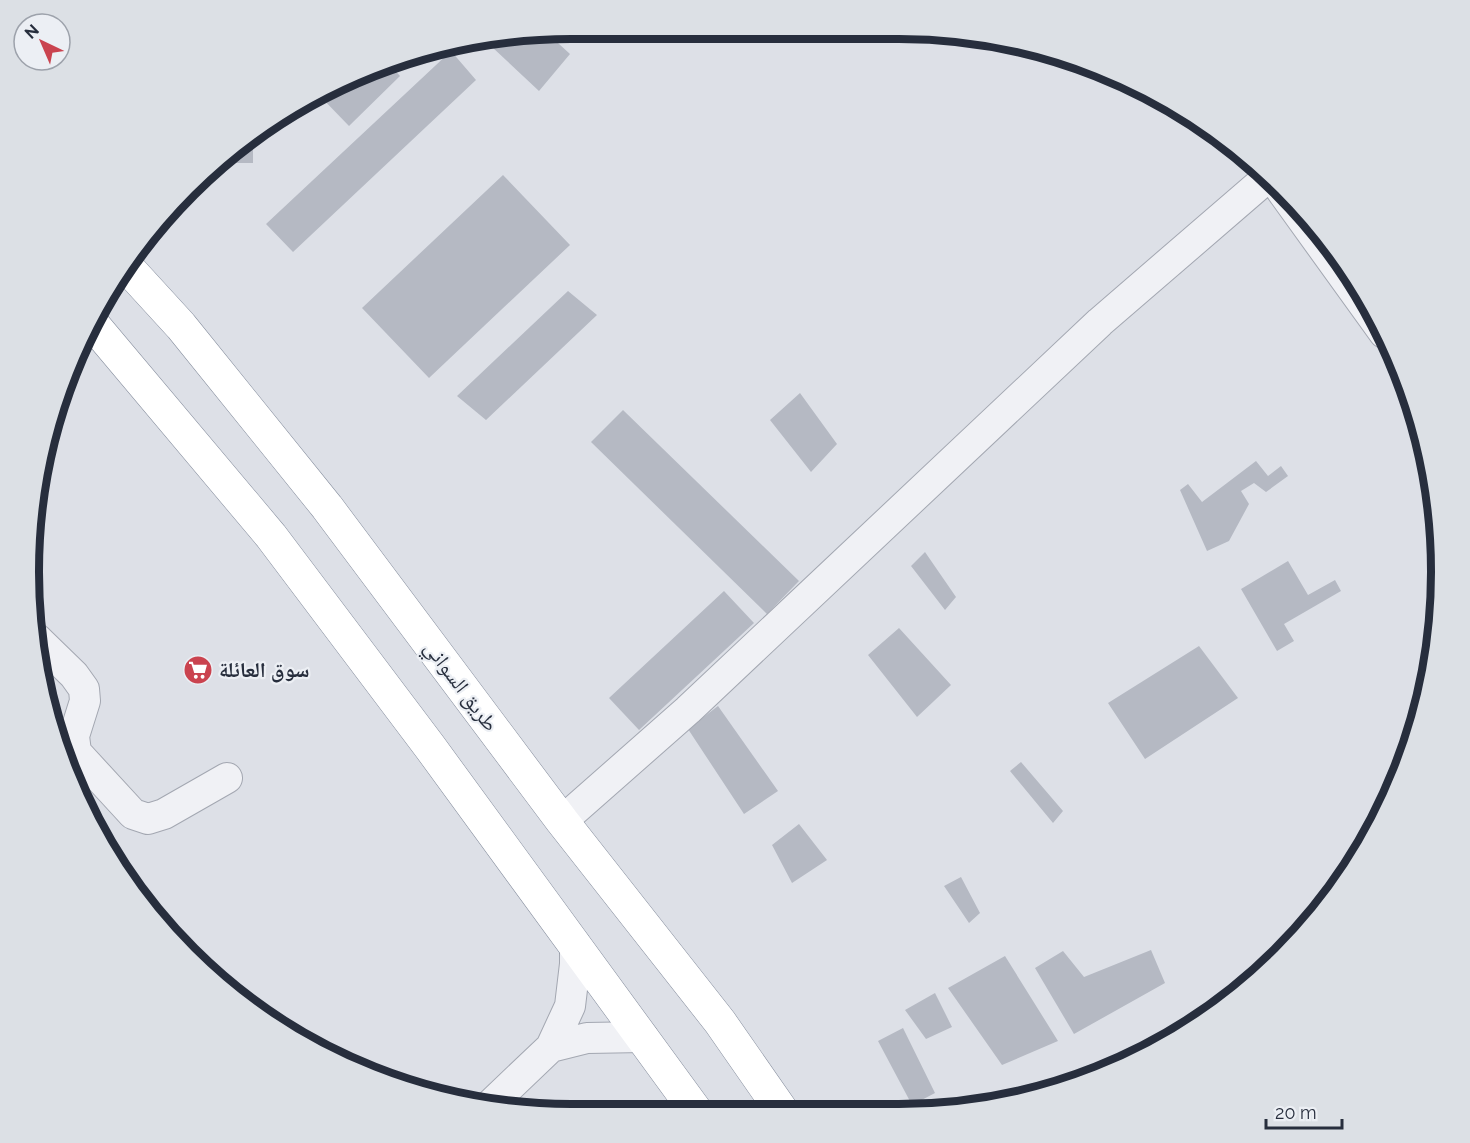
<svg xmlns="http://www.w3.org/2000/svg" width="1470" height="1143" font-family="Raleway,'Noto Naskh Arabic',sans-serif">
<style>
.building{fill:#b5b9c3}
.lines{fill:none;stroke-linecap:round;stroke-linejoin:round}
.minor-casing{stroke:#a3a7b1;stroke-width:32}
.highway-casing{stroke:#858d9d;stroke-width:34}
.minor{stroke:#f0f1f5;stroke-width:30}
.highway{stroke:#fff;stroke-width:33}
.labels{text-anchor:middle;stroke-width:4.5;stroke-linejoin:round;paint-order:stroke}
.poi-label{font-size:21px;font-weight:bold;fill:#272e3d;stroke:#eceff4;text-anchor:start}
.street-label{font-size:21px;fill:#272e3d;stroke:#eceff4}
.rim{fill:none;stroke:#272e3d;stroke-width:8}
</style>
<rect width="100%" height="100%" fill="#dde0e7"/>
<path class="building" d="M546,32L570,54L539,91L492,47L500,38Z
M451,51L476,80L293,252L266,224Z
M389,64L400,76L349,126L318,94Z
M253,137V163H236L228,156Z
M503,175L570,245L429,378L362,308Z
M568,291L597,315L486,420L457,396Z
M800,393L837,444L811,472L770,420Z
M623,410L799,581L767,614L591,442Z
M1256,461L1268,476L1281,466L1288,476L1266,492L1254,483L1241,491L1249,504L1229,541L1207,551L1180,490L1188,484L1202,502Z
M925,552L956,597L945,610L911,566Z
M1288,561L1308,595L1335,580L1341,591L1284,624L1294,641L1277,651L1241,589Z
M724,591L754,623L639,730L609,698Z
M899,628L951,685L917,717L868,655Z
M1199,646L1238,698L1145,759L1108,703Z
M718,706L778,791L744,814L688,729Z
M1021,762L1063,811L1053,823L1010,771Z
M799,824L827,860L792,883L772,845Z
M961,877L980,913L969,923L944,886Z
M1151,950L1165,983L1074,1034L1035,968L1063,951L1084,977Z
M1005,956L1058,1041L1002,1065L948,988Z
M935,993L952,1027L926,1039L905,1010Z
M903,1028L935,1093L912,1105L878,1041Z"/>
<g class="lines">
<g class="minor-casing">
<path id="minor" d="M1281,190L1384,333
M37,639L74,675L84,689L85,701L74,736L76,752L133,814L148,819L164,814L227,778
M562,821L688,710L1100,322L1268,177
M551,1047L587,1038L643,1037
M489,1106L551,1047L570,1006L575,964V944"/>
</g>
<g class="highway-casing">
<path id="highway" d="M127,267L181,326L327,507L562,821L720,1022L784,1114
M92,323L271,536L430,747L698,1114"/>
</g>
<use href="#minor" class="minor"/>
<use href="#highway" class="highway"/>
</g>
<defs>
<g id="supermarket-disc" transform="scale(1.5)"><circle r="9.5" fill="#ca434f" stroke="#eceff4"/><path d="M-6-5.5h2.5l.6 2H6L4.5 2H-2.5L-4.4-4H-6ZM-1.5 3.2a1.3 1.3 0 1 0 .1 0ZM3 3.2a1.3 1.3 0 1 0 .1 0Z" fill="#fff"/></g>
</defs>
<g fill-rule="evenodd">
<use href="#supermarket-disc" x="198" y="670"/>
</g>
<g class="labels">
<g class="poi-label">
<text x="219" y="677">سوق العائلة</text>
</g>
<g class="street-label">
<text transform="translate(461 686) rotate(53)" y="7">طريق السواني</text>
</g>
</g>
<path d="M0 0H1470V1143H0ZM571 39H899A532 532 0 0 1 1431 571V572A532 532 0 0 1 899 1104H571A532 532 0 0 1 39 572V571A532 532 0 0 1 571 39Z" fill="#dce0e5" fill-rule="evenodd"/>
<path class="rim" d="M571 39H899A532 532 0 0 1 1431 571V572A532 532 0 0 1 899 1104H571A532 532 0 0 1 39 572V571A532 532 0 0 1 571 39Z"/>
<g transform="translate(42 42) rotate(316)"><circle r="28" fill="#eceff4" stroke="#9da2ab" stroke-width="1.5"/>
<path d="M0-4.5L10 22L0 15L-10 22Z" fill="#ca434f"/>
<text y="-9" font-size="16" font-weight="bold" text-anchor="middle" fill="#272e3d">N</text>
</g>
<path d="M1266 1119v9h76v-9" fill="none" stroke="#272e3d" stroke-width="3"/>
<text x="1275" y="1119" font-size="18" fill="#272e3d" stroke="#eceff4" stroke-width="4.5" paint-order="stroke">20 m</text>
</svg>
